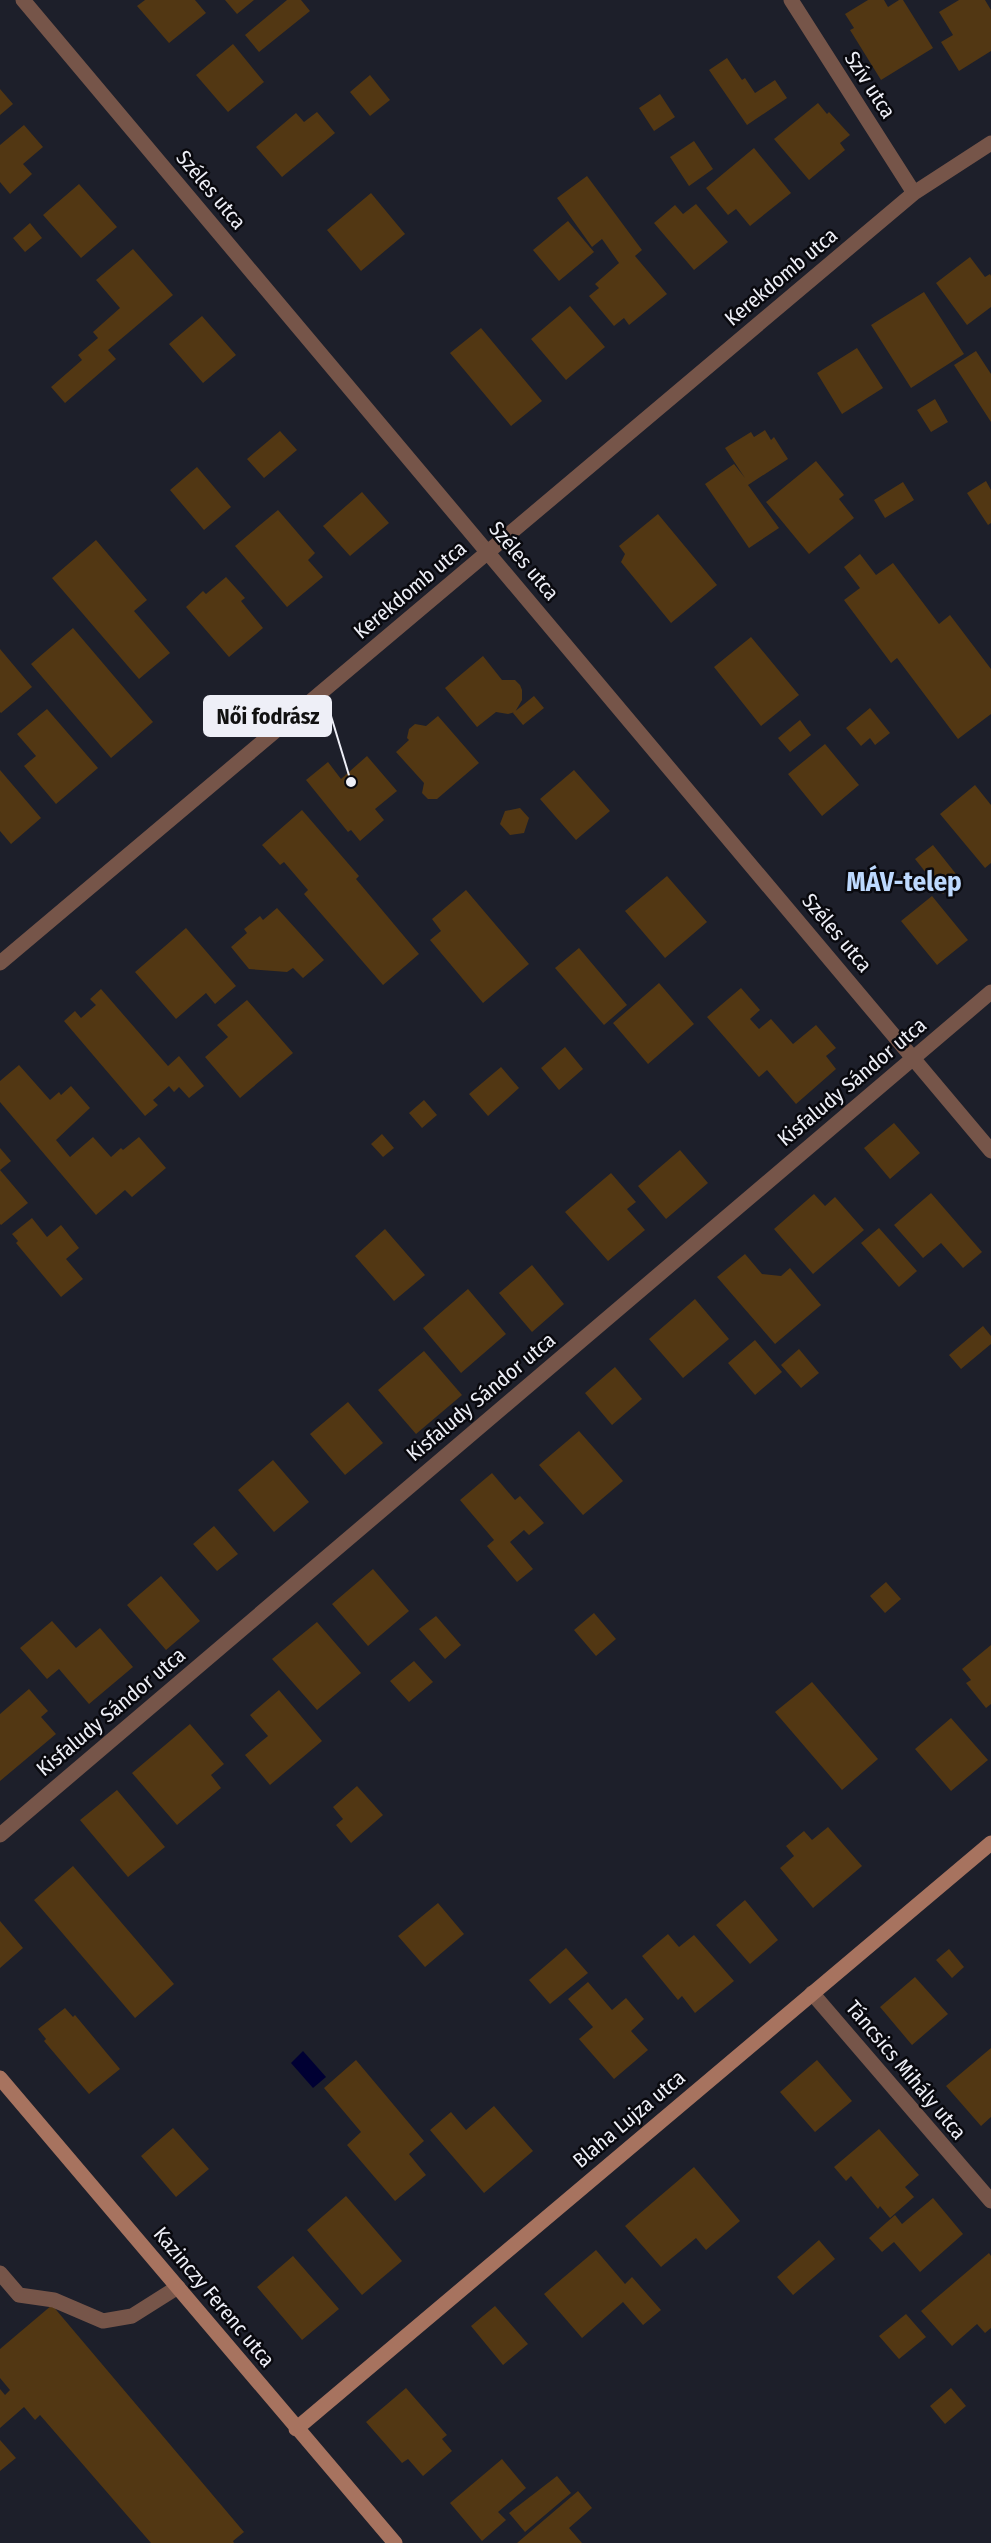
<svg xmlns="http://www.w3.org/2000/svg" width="991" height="2543" font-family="'Fira Sans Condensed',sans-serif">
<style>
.water{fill:#003}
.building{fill:#523713}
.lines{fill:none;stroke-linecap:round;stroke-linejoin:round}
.lane{stroke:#765549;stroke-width:15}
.street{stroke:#765549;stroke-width:15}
.secondary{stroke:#a7735f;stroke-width:15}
.labels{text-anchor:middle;stroke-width:5;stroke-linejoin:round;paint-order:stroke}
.street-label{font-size:21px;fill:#eeeff7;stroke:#09090e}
.district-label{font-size:27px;font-weight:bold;fill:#bdd9fe;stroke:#09090e}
.leader{fill:none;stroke:#eeeff7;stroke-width:2}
.callout-dot{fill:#eeeff7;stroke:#09090e;stroke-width:2}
.callout{fill:#eeeff7;stroke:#eeeff7;stroke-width:2}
.callout-label{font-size:22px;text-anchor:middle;font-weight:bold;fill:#111}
</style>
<rect width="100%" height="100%" fill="#1d1f2a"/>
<path class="water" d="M303,2051L326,2077L313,2088L291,2063Z"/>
<path class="building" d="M145,0H195L206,13L169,43L137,6Z
M225,0H254L237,14Z
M287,0H301L310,11L259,52L245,35Z
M868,0H884L888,7L899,0H903L933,48L881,80L850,30L854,28L845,14Z
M959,0H985L991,10V51L959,71L941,42L953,35L939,12Z
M233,44L264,82L228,112L196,75Z
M727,58L742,80L745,78L755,93L775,80L787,98L747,125L709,70Z
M370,75L390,100L370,116L350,92Z
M0,89L13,104L0,115Z
M660,94L675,117L654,131L639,108Z
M818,103L827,114L829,112L850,135L840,143L845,150L809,180L774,139Z
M317,112L335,133L282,177L256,147L296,113L304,122Z
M24,125L43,147L23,164L32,174L10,194L0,182V145Z
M694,141L713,169L689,186L670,157Z
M754,148L791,193L750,226L736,209L728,215L706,188Z
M587,176L642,250L635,256L667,294L629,325L624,318L614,326L589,296L599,288L595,284L619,263L602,239L592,247L557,198Z
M79,184L117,227L81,258L43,215Z
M371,193L405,234L361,271L327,230Z
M696,204L728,242L694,270L654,223L675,205L683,214Z
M568,221L594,252L559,281L533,250Z
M30,223L42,238L25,252L13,238Z
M133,249L173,295L108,350L116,359L65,403L51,387L82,360L78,355L98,338L93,332L120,308L96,280Z
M970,257L985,277L990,274L991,276V307L967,325L936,283Z
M924,292L964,354L911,388L871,325Z
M570,306L605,347L566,380L531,339Z
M202,316L236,355L203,383L169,344Z
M481,328L542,401L511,426L450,353Z
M857,348L883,388L842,414L817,373Z
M976,351L991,374V422L954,365Z
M935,399L948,422L931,432L917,410Z
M765,430L771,440L774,437L788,459L748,485L779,528L749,548L705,484L734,464L745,478L725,448L751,432L754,437Z
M280,431L297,450L264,478L247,459Z
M816,461L844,495L839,499L854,518L809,554L766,502Z
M197,467L231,507L204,530L170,490Z
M986,481L991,490V523L988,525L967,493Z
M903,482L914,500L885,518L874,500Z
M362,492L389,523L350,556L323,526Z
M278,510L315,553L308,560L323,577L287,607L235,546Z
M658,514L717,585L671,623L621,562L625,554L619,546Z
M96,540L147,600L134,611L170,653L139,679L52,578Z
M860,554L876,575L893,563L939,624L950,615L991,669V714L958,739L897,658L891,663L844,600L860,588L844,567Z
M226,577L245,598L241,601L263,628L229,657L186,607L203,591L206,594Z
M73,628L153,722L111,758L31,664Z
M751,637L799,695L761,726L714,667Z
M0,649L32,687L1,713L0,712Z
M483,656L502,680H515L520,685L522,690V700L515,712L508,714L496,712L477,727L445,688Z
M534,696L544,708L523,725L513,713Z
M870,708L890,733L875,745L870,738L861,746L846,728Z
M47,709L98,768L56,804L24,766L36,756L17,734Z
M438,716L479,763L437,799H428L422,793L424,783L396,752L409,740L407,738L409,729L415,724L426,726Z
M800,720L811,735L790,752L778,738Z
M825,744L859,785L822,816L788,774Z
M367,756L397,791L375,809L384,820L360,841L351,830L348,832L306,780L328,762L341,779Z
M0,770L41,818L11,844L0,831Z
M574,770L610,811L576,840L540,799Z
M975,785L991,805V863L985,868L940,814Z
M520,808L529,818L524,833L510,835L500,824L505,811Z
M302,810L359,876L356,879L419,954L383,985L304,894L308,890L284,862L280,865L262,845Z
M933,845L960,879L943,894L915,859Z
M667,876L707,922L665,958L625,911Z
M466,890L529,964L483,1003L430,940L441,931L432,919Z
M932,896L968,940L937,965L901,921Z
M277,908L324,960L303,978L293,968L287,972L249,969L231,947L247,933L244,929L260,916L263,920Z
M186,928L236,986L215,1004L206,993L176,1019L135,972Z
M579,948L627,1005L604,1025L555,968Z
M659,983L694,1024L648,1064L613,1023Z
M741,988L760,1010L750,1019L759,1029L771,1019L793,1044L816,1025L836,1048L826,1056L836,1069L796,1104L767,1070L759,1077L707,1017Z
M101,989L168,1066L179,1056L204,1086L189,1098L179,1087L174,1092L169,1086L153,1100L158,1105L145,1116L64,1021L75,1011L81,1018L96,1005L90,999Z
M247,1000L293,1053L240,1098L205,1057L228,1037L217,1025Z
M565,1047L583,1069L559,1090L541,1068Z
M19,1065L50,1100L59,1092L61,1095L71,1086L90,1108L56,1140L70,1157L93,1137L111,1157L121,1148L123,1150L139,1137L166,1168L132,1197L125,1190L96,1215L0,1102V1081Z
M501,1067L519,1088L488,1116L469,1094Z
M424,1100L437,1115L422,1128L409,1113Z
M894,1123L920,1153L890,1179L864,1148Z
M382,1134L394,1148L383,1157L371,1144Z
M0,1148L11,1161L0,1170L28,1203L1,1225L0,1224Z
M680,1150L708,1183L666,1219L638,1186Z
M611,1173L636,1202L627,1209L645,1230L608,1261L565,1212Z
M931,1193L982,1252L963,1268L941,1243L923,1258L894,1225Z
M814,1194L825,1206L835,1197L864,1230L813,1274L774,1229Z
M32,1218L47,1237L61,1225L79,1248L66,1259L83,1279L61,1297L16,1243L18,1241L12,1234Z
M879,1228L917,1271L899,1287L861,1243Z
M385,1229L425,1275L394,1301L355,1256Z
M745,1254L762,1274L781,1276L790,1268L821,1305L775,1344L717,1277Z
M532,1265L564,1304L532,1332L499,1293Z
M468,1289L506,1334L461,1373L423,1328Z
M695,1299L729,1339L683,1378L649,1339Z
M983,1326L991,1336V1344L961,1369L949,1355Z
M755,1340L782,1372L755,1395L728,1363Z
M799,1349L819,1373L801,1388L781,1365Z
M424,1351L462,1395L416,1434L378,1390Z
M615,1367L642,1399L612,1425L585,1393Z
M348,1402L383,1443L345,1475L310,1434Z
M579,1431L623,1481L583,1515L539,1465Z
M273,1460L309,1502L274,1532L238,1490Z
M492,1473L515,1500L520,1496L544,1523L529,1535L524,1530L510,1542L533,1569L517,1582L487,1546L494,1540L460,1500Z
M214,1526L238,1554L217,1571L193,1544Z
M373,1569L409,1611L368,1646L332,1604Z
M161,1576L200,1621L166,1650L127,1605Z
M886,1582L901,1599L885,1613L870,1596Z
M594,1613L616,1639L596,1656L574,1630Z
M436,1616L461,1645L445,1659L419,1629Z
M52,1621L76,1648L100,1628L133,1667L89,1704L59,1669L47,1679L20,1648Z
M317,1622L361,1673L317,1710L272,1659Z
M991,1645V1704L986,1708L966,1683L971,1680L962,1669Z
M414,1661L433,1682L409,1702L390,1681Z
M812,1682L878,1759L842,1790L775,1712Z
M29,1689L48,1711L41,1717L56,1734L0,1781V1714Z
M279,1690L322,1741L270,1785L245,1755L268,1736L250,1715Z
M951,1718L988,1760L951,1791L915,1749Z
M190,1724L224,1764L211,1775L221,1788L177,1825L132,1773Z
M357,1786L383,1815L351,1843L336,1825L343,1819L333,1807Z
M117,1790L165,1847L128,1877L80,1820Z
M828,1827L862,1866L813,1908L780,1868L794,1856L786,1846L804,1831L812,1840Z
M73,1866L174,1984L135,2018L34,1900Z
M745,1900L778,1940L750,1964L716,1925Z
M438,1903L464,1934L425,1967L398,1936Z
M0,1921L23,1948L0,1968Z
M668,1934L679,1947L694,1935L734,1981L695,2013L682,1996L678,2000L642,1956Z
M566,1948L588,1973L550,2004L529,1980Z
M949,1949L964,1967L952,1978L936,1960Z
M915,1977L948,2014L912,2045L880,2007Z
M588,1982L612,2010L626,1998L644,2019L631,2031L648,2050L614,2079L579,2039L593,2027L568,1999Z
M65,2008L73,2017L75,2015L120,2069L89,2094L44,2041L46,2039L38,2029Z
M991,2048V2117L981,2126L946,2086Z
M356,2060L424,2141L409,2154L426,2175L395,2201L347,2145L361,2132L324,2088Z
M817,2060L852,2101L815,2132L780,2092Z
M494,2106L533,2151L484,2193L430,2130L451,2112L466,2130Z
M173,2128L209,2169L176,2197L141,2156Z
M879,2129L919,2175L905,2187L914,2197L890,2218L880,2206L878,2209L851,2176L846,2181L834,2167Z
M694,2167L740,2221L706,2250L696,2238L661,2267L625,2226Z
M346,2196L402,2261L362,2295L307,2230Z
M933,2198L963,2234L920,2272L894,2242L882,2252L869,2238L895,2215L902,2224Z
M819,2240L835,2259L793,2295L777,2277Z
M596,2250L625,2284L632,2277L661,2310L643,2325L623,2302L582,2338L544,2294Z
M989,2253L991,2256V2328L985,2333L977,2324L952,2346L921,2311Z
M293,2256L339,2309L302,2340L257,2287Z
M52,2305L244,2532L233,2541L234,2543H151L40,2415L35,2420L24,2407L0,2428V2389L5,2395L10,2390L0,2378V2349Z
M495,2306L528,2344L503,2365L471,2326Z
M906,2314L926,2337L899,2359L879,2336Z
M406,2388L447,2435L442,2439L452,2451L423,2476L408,2459L402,2463L366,2422Z
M951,2388L966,2406L945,2424L930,2406Z
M0,2440L16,2458L0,2471Z
M502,2459L526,2488L498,2512L506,2520L482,2541L450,2503Z
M557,2476L571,2493L525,2532L509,2513Z
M578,2491L592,2508L569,2528L582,2543H517Z"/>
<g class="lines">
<path class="lane" d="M0,2273L19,2295L54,2300L103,2321L132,2316L178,2287"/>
<path class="street" d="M23,0L991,1151
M791,0L914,193
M0,963L914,193L991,143
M0,1835L991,992
M812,1993L991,2201"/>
<path class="secondary" d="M0,2078L395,2543
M296,2429L991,1843"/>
</g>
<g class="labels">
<g class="street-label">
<text transform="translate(870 85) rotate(57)" y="7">Szív utca</text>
<text transform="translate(211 190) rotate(50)" y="7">Széles utca</text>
<text transform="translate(781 277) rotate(-40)" y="7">Kerekdomb utca</text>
<text transform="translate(524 561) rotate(50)" y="7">Széles utca</text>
<text transform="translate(410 590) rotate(-40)" y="7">Kerekdomb utca</text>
<text transform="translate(837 933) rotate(50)" y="7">Széles utca</text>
<text transform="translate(852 1082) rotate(-40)" y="7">Kisfaludy Sándor utca</text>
<text transform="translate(481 1397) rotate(-40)" y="7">Kisfaludy Sándor utca</text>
<text transform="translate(111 1712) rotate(-40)" y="7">Kisfaludy Sándor utca</text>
<text transform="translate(906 2070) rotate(50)" y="7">Táncsics Mihály utca</text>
<text transform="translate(629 2119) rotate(-40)" y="7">Blaha Lujza utca</text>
<text transform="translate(214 2297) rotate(50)" y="7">Kazinczy Ferenc utca</text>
</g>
<g class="district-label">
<text x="904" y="891">MÁV-telep</text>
</g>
</g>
<path class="leader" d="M351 782L331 716"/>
<circle class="callout-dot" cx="351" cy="782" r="6"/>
<rect class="callout" x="204" y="696" width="127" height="40" rx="6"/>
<g class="callout-label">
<text x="268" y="724">Női fodrász</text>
</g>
</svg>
